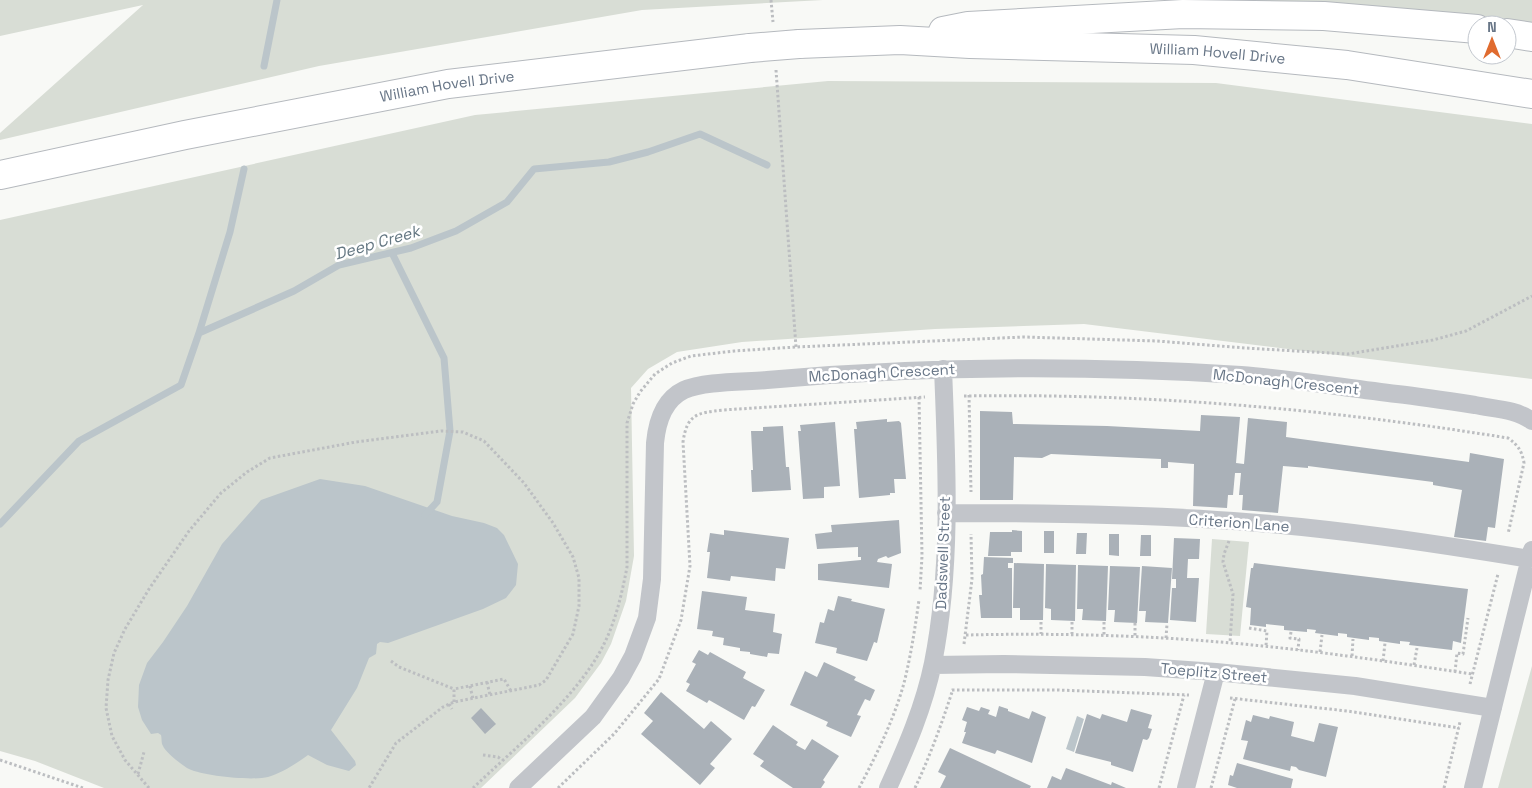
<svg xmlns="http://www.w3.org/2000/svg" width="1532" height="788" font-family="'Space Grotesk',sans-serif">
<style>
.green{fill:#d8ddd5}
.water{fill:#bbc5ca}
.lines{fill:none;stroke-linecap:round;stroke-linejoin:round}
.stream{stroke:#bbc5ca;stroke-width:7}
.building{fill:#aab1b8}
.primary-casing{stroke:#b5b9be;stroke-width:30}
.path{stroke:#bcbec1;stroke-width:3;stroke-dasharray:2.5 2.5;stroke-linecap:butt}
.street{stroke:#c2c5ca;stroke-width:18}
.primary{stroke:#fff;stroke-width:28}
.primary-bridge-casing{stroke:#b5b9be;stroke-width:30;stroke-linecap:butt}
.primary-bridge{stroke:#fff;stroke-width:28}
.labels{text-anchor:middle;stroke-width:5;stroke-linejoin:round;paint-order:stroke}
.street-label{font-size:15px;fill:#687687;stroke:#fff}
.water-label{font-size:16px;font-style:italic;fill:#647782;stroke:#fff}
</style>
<rect width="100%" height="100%" fill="#f8f9f6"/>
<path class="green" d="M0,0H823L642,10L319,66L0,140V133L143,5L0,36Z
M1250,0H1532V27L1428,16Z
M828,81L1216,83L1532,124V379L1084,324L935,329L742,342L677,352L648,369L631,388L634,556L626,601L611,644L601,663L575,698L481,788H104L35,761L0,751V220L475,115Z
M1212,539L1249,542L1240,636L1206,634Z
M1532,666V788H1498Z"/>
<path class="water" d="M320,479L365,486L452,516L484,523L497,528L504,535L518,564L516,585L506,598L483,609L388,643L380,642L377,644L376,654L369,658L357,688L331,730L355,761L356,765L349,771L327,765L308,755C297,763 282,773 268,777C252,781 204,776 189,769C183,766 165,752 163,746C161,743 162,739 161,735L158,733L151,734L142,720L138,707L139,685L147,663L163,642L187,606L222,544L261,500Z
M1077,716L1084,719L1074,752L1066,749Z"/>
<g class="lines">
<path class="stream" d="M264,66L277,0
M392,253L444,358L450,431L437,502L425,515
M199,333L230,232L244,169
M0,524L79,441L181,385L199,333L294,291L339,265L411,248L456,231L507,202L534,169L609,162L648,152L700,134L767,165"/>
</g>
<path class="building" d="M980,411L1012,412L1013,424L1107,426L1200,431L1201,415L1240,417L1236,463L1244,464L1248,418L1287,422L1286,437L1469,462L1470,453L1504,459L1495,528L1488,527L1486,541L1454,537L1462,490L1433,485V482L1308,466V468L1283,466L1278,513L1242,510L1243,495H1239L1241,473H1235L1233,495H1228L1227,508L1193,506L1194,464L1168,462V468H1161V459L1051,454L1042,458L1014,457L1013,500H980Z
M887,419V422L899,421L901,423L906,479H894L895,493H890V495L859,498L854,429H857L856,422Z
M835,422L840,486L824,487V498L803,499L798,431H801L800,425Z
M783,426L786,467H789L791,490L752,492L751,470H753L751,431H763V427Z
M899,520L901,553L888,558L886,556L878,559L877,562L892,564L889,588L818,580V564L861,560V557H858V547L817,549L815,534L832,532L831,525Z
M724,530L789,538L785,569L776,568L775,581L731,576L730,581L707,578L710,552H707L710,533L724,535Z
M1012,530L1022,531V552H1011V556H988L990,532H1012Z
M1044,531H1054V553H1044Z
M1077,533H1087L1086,554H1076Z
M1109,534H1119V556L1109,555Z
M1141,535H1151V556H1140Z
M1174,538L1200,539L1199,559H1188L1187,578H1199L1196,622L1170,620L1172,588H1176V579H1172Z
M984,557L1013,558V563H1008V568H1012V618H981L979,595H982L981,575L983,574Z
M1014,563L1044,564L1043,620H1020V608H1013Z
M1254,563L1468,589L1461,643L1453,641L1452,650L1409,645L1410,642L1400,641V644L1379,641V638L1369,637V640L1347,637V634L1338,633V636L1315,633L1316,630L1307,629V632L1284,630V626L1266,624V627L1250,625L1251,608L1246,607L1251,568H1253Z
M1046,564L1076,565L1075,621L1051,620V609L1045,608Z
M1078,565L1108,566L1106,621L1082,620L1083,609H1077Z
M1110,566L1140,567L1137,623L1114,622L1115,610H1108Z
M1142,566L1172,568L1168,623L1145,622L1146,611H1139Z
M702,591L747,597L745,610L775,614L773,632L782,634L779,654L768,653L767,657L750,654V652L740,651V648L723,645L724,638L712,636L713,631L697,629Z
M838,596L852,599L851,601L885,609L877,643L874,642L867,661L836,653L837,648L815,643L820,622L824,623L828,609L834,611Z
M699,650L708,655L710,652L746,672L743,678L765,690L755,707L752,706L744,720L709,700L707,703L686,691L690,684L686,682L696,664L692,662Z
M824,662L856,677L854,680L875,690L870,701L865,699L857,715L861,716L851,737L826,726L828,722L790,705L805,671L817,677Z
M661,692L704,729L711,721L732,739L710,764L715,768L700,785L641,734L653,721L644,713Z
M999,706L1008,709V711L1029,719L1032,711L1046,717L1032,763L997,750L995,754L962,743L966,732H964L967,722L962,720L967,707L979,711L981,707L990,710L988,714L996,717Z
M481,708L496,724L485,734L471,718Z
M1131,709L1152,715L1148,728L1152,729L1149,738L1147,740L1143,739L1133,772L1111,765V762L1075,753L1087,714L1100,719L1102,714L1127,722Z
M1253,715L1269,719L1270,716L1294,722L1291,736L1314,742L1319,723L1338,727L1326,777L1299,770L1296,767L1291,766L1290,771L1243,759L1248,741L1241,740L1246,720L1251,722Z
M773,725L798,742L796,745L805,750L812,739L839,756L823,780L825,782L821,788H793L760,766L764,761L753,754Z
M950,748L1031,786L1030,788H940L946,776L938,772Z
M1237,763L1293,779L1291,788H1237L1228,785L1230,775L1233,776Z
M1066,768L1111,785L1112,782L1126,788H1047L1052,776L1061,780Z"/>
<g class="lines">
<g class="primary-casing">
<g id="primary">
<path d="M943,31L968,26L1183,14L1324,16L1477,29"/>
<path d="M1507,33L1532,37"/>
<path id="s1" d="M799,44L900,40L970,44L1194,50L1347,65L1532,94"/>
<path id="s2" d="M0,175L185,135L448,84L750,48"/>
</g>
</g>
<path class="path" d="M771,0L773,22
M776,70L796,347
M969,395L971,492
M964,396C1146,393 1328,409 1508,438C1518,445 1522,451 1524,463L1508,534
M919,397L922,556L920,591
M1229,541L1224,554L1223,562L1233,594L1230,643
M1041,622V634
M1072,622V634
M1104,622V636
M1135,623V637
M1249,628L1267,631L1266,646
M1291,632L1290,638L1299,639L1298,650
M966,635C1054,633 1143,635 1231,643C1312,650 1392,662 1472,674
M1166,638L1167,624
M964,644L972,579L971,534
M1320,652L1322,635
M1352,656L1353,639
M391,661L399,667L454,689
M1383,661L1385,643
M1414,665L1417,648
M1455,672L1457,653L1463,654L1468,618
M487,682L490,695
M1470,684L1498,574
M470,686L473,699
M952,690H1058L1189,695
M1230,698L1347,711L1459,728
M454,702V689L504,679L511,691
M449,704L452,709
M483,755L498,757L502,760
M0,760L83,788
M138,774L144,752
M149,788L125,760L112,736L106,708L108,680L114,653L125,629L149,589L189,531L221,493L247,472L270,458L356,442L441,431L463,432L484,441L524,483L553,523L573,557L579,578V606L573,634L546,680L539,685L454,702L443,707L396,743L369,788
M473,788C516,747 578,697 604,644C616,620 622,593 627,567V423L633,404L640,392L655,374L672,363L691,356L734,351L796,347L1024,337L1157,341L1245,348L1348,354L1433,340L1466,331L1532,296
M558,788L614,734L659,679L681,620L690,566L683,442C687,414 697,413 723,410L925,397
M859,788C877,754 894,719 904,683C911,655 915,628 919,600
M915,788C930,756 942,723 953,689
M1159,788L1184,695
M1211,788L1235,699
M1444,788L1460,722"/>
<path class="street" d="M946,513C1042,513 1138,514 1233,521C1333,528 1432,543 1530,559
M933,665L1004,664L1145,667L1216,672L1355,686L1493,708
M518,788L593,717L621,678L633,656L647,618L652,579L655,443C657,422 663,400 684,390C704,381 744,382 767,380C924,366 1084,365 1241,375C1293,379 1346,388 1397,394C1423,397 1449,401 1475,405C1494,409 1516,409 1532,421
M888,788C906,748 924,707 933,663C952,567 947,467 943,369
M1186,788L1216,672
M1473,788L1532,550"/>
<use href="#primary" class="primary"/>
<g class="primary-bridge-casing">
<path id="primary-bridge" d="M750,48L799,44"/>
</g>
<use href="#primary-bridge" class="primary-bridge"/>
</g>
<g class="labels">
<g class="street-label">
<text dy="5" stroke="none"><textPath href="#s1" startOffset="419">William Hovell Drive</textPath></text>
<text dy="5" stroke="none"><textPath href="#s2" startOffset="456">William Hovell Drive</textPath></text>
<text transform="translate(882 373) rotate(-3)" y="5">McDonagh Crescent</text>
<text transform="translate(1286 382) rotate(6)" y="5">McDonagh Crescent</text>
<text transform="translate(1239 523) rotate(4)" y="5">Criterion Lane</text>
<text transform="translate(943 553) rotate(-88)" y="5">Dadswell Street</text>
<text transform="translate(1214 673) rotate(5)" y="5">Toeplitz Street</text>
</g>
<g class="water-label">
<text transform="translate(377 242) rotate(-16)" y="6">Deep Creek</text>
</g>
</g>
<g transform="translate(1492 40)"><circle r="24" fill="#ffffff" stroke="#c3c8cf"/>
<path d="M0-4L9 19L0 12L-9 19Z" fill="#e06b2f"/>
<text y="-8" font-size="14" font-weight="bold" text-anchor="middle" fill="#687687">N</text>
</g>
</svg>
